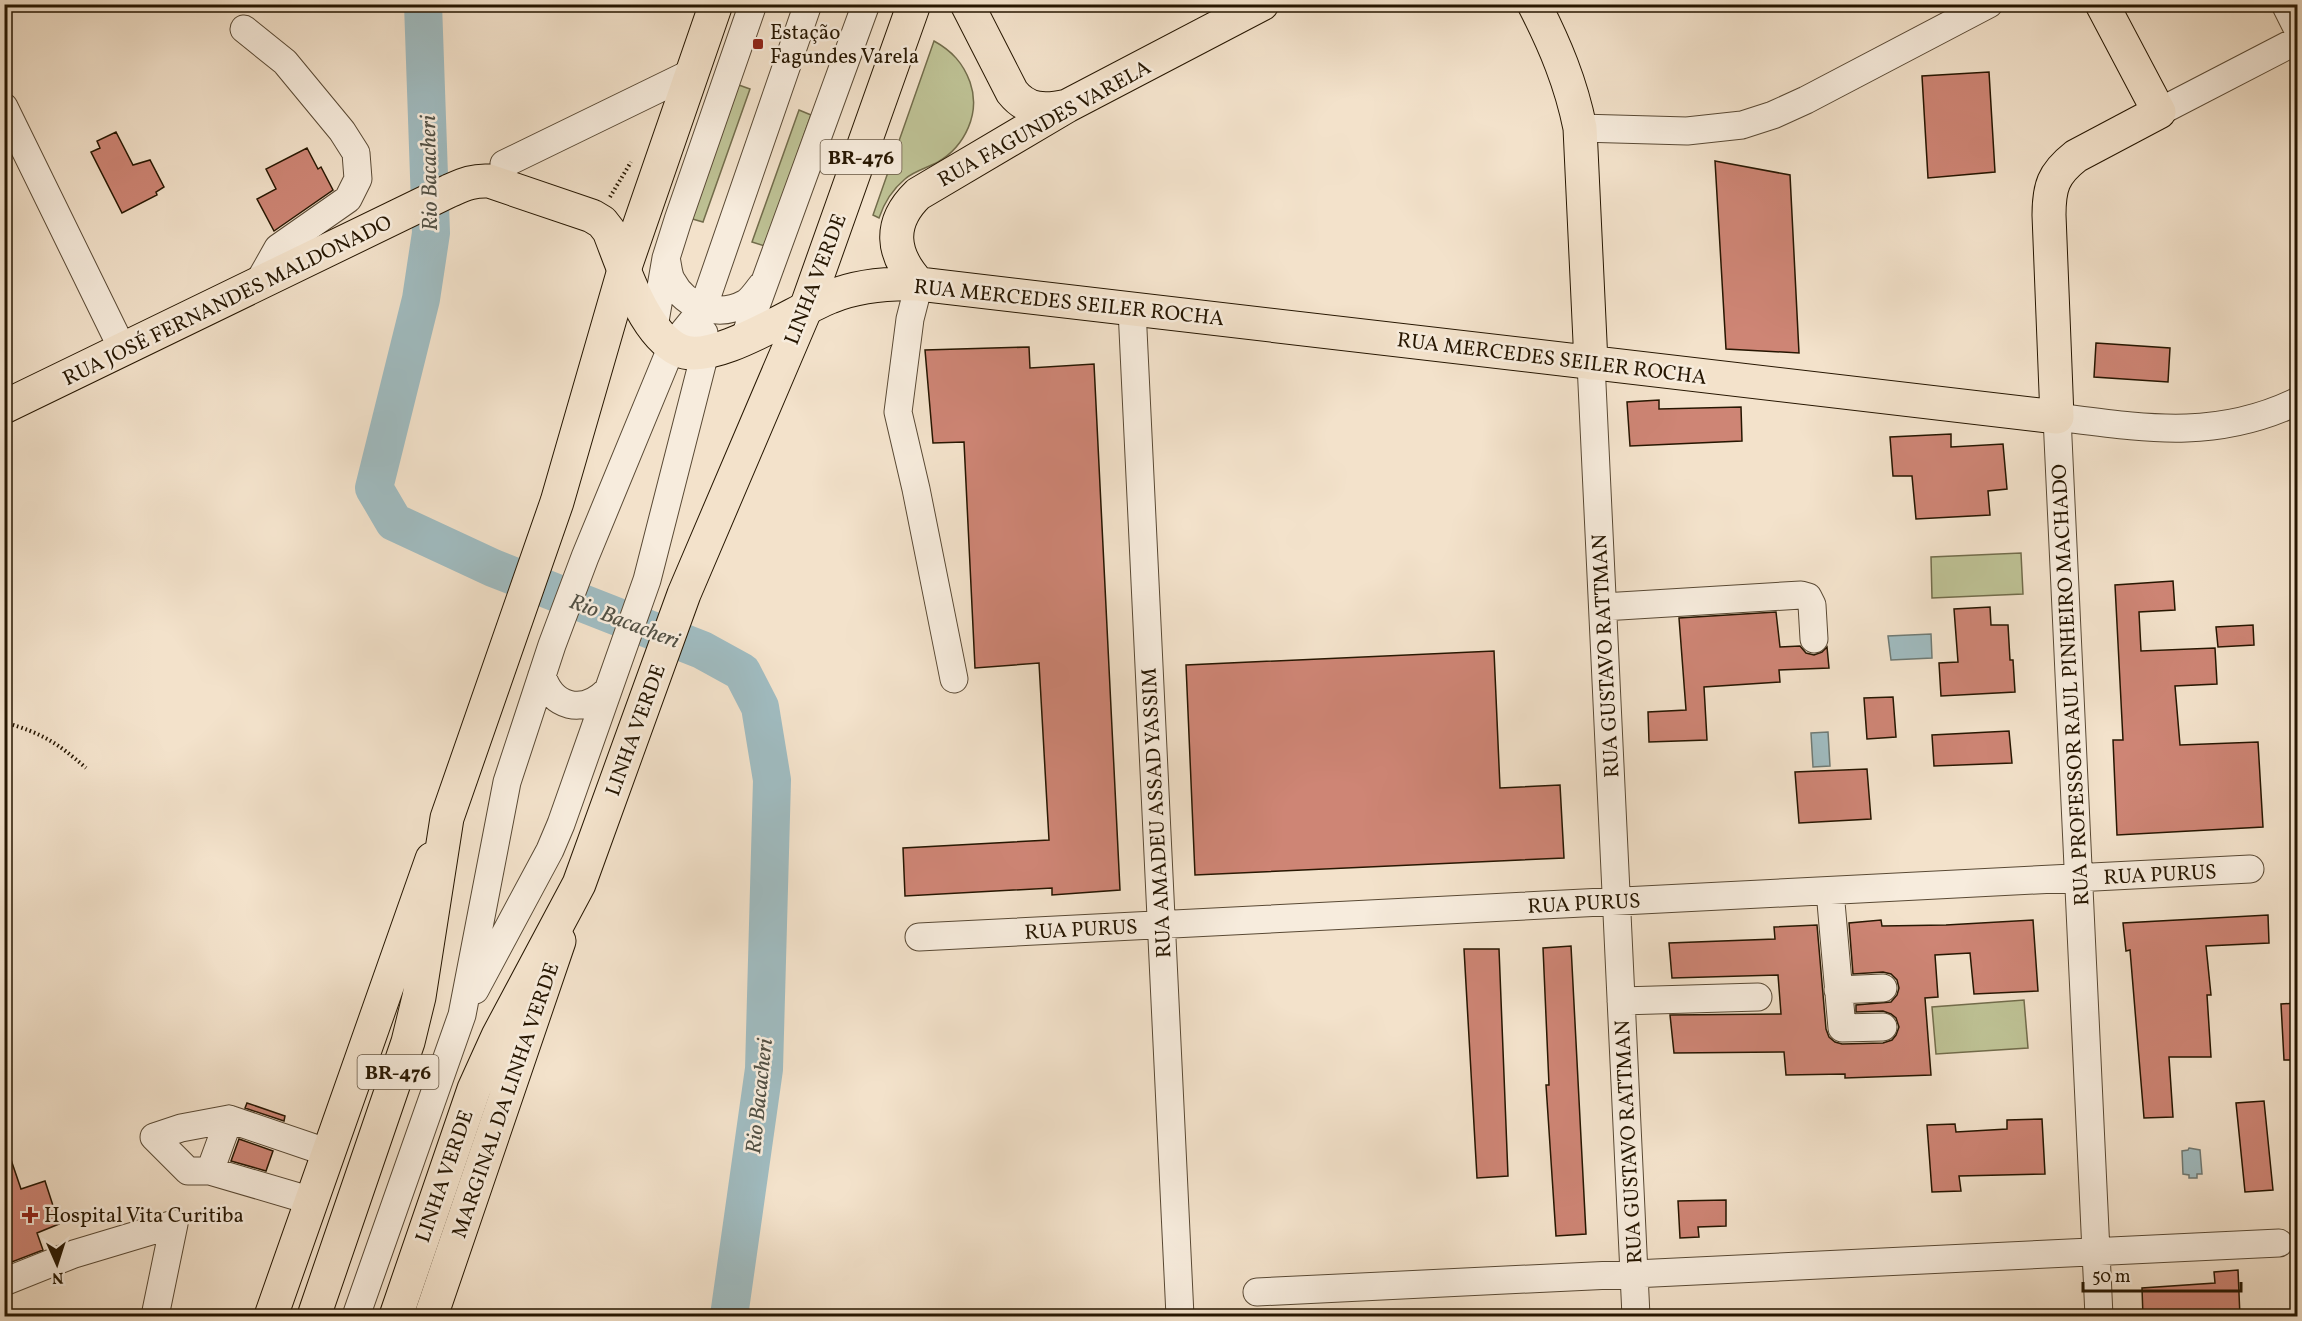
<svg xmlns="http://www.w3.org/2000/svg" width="2302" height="1321" font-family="Vollkorn,serif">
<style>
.green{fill:#bec295;stroke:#726c4b;stroke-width:1.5}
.water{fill:#a0bcc1;stroke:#6f7a74;stroke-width:1.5}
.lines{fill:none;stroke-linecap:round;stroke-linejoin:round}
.river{stroke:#a0bcc1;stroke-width:38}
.building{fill:#ce8575;stroke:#261601;stroke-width:1.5}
.minor-casing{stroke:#594934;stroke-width:29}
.major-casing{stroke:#261601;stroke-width:35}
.highway-casing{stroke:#261601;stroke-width:35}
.path{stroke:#261601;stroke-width:4;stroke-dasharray:1.5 3;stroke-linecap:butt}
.minor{stroke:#f7ecdd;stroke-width:27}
.major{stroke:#f3e2cb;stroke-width:33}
.highway{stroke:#f3e2cb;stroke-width:33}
.poi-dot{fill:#8f2418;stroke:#f7ecdd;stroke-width:2}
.labels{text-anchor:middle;stroke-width:5;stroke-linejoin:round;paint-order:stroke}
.shield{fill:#f7ecdd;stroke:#655643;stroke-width:1.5}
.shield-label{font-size:20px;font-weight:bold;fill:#261601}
.poi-label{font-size:21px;fill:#261601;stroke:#f7ecdd;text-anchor:start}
.street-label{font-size:21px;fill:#261601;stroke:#f7ecdd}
.water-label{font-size:22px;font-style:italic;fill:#515044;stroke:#f7ecdd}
</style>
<rect width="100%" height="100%" fill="#f3e2cb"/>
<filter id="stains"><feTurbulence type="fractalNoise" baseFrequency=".00333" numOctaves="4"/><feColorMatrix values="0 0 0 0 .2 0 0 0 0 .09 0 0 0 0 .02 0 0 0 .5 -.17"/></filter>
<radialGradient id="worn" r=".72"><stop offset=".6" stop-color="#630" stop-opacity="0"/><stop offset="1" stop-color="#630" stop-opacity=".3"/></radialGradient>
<path class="green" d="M934,41C952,51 963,63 970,82C981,113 965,146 938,162C927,168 914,171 905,179C893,189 884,203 879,218L873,215Z
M736,84L750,89L703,222L689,218Z
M799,110L811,115L765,246L752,242Z
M2021,553L2023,594L1932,598L1931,557Z
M2024,1000L2028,1048L1936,1054L1932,1007Z"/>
<path class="water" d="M1931,634L1932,658L1891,660L1888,636Z
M1828,732L1830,766L1813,767L1811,733Z
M2189,1148L2200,1150L2202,1174H2197V1178H2189V1175L2183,1174L2182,1151L2188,1150Z"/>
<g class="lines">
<path class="river" d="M423,4L431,233L421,299L374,488L394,522L493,568L702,650L742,672L760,707L772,780L764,1069L729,1316"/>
</g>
<path class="building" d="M1989,72L1995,172L1928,178L1922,76Z
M116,132L133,165L150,160L164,187L156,192L157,195L122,213L91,152L100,148L97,141Z
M307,148L318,169L321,167L333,190L274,231L257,199L276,189L266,169Z
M1715,161L1790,175L1799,353L1726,349Z
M2096,343L2170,348L2168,382L2094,377Z
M1029,347L1030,368L1094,364L1120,890L1052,895V888L905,896L903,848L1049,840L1039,663L975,668L964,442L933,443L925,350Z
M1659,400V409L1741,407L1742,441L1630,446L1627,402Z
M1951,434V447L2003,444L2007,489L1988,491L1990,515L1916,519L1912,476H1893L1890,437Z
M2173,581L2175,610L2139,612L2141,651L2215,648L2217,684L2175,686L2180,745L2258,742L2263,827L2117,835L2113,740H2123L2115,585Z
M1990,607L1991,625H2008L2010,660H2013L2015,692L1941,696L1939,663L1958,662L1954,609Z
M1776,612L1780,647L1800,646L1806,653L1814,655L1822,652L1827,647L1829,668L1779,670L1780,682L1704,687L1707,740L1649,742L1648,712L1686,710L1679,618Z
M2253,625L2254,645L2218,647L2216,627Z
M1494,651L1500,788L1560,785L1564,858L1195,875L1186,665Z
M1893,697L1896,737L1867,739L1864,698Z
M2009,731L2012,763L1934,766L1932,735Z
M1867,769L1871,819L1799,823L1795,772Z
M2268,915L2269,943L2206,946L2211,995H2207L2211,1057H2169L2173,1117L2144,1118L2130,950L2126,951L2123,923Z
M1881,920L1882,926L1946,925L2033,920L2038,991L1974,994L1970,953L1935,955L1938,997L1925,998L1931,1075L1845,1078V1074L1786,1075L1784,1052L1674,1053L1670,1015L1781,1014L1778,975L1672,978L1669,943L1775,939L1774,927L1817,925L1826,1029L1829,1037L1835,1042L1842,1044L1883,1043L1892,1040L1896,1035L1899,1027L1896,1018L1891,1014L1883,1011L1856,1012V1005L1891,1002L1897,995L1899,988L1897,980L1891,974L1883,972L1853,974L1849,923Z
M1571,946L1586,1234L1556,1236L1546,1085H1549L1543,948Z
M1464,949H1499L1508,1176L1477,1178Z
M2298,1003V1060H2284L2281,1004Z
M2264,1101L2273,1190L2245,1192L2236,1103Z
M247,1103L285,1116L284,1121L245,1108Z
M2042,1119L2045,1174L1959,1176L1961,1191L1932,1192L1927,1125L1955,1124L1956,1132L2007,1129V1120Z
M239,1139L273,1151L266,1171L231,1161Z
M4,1148H7L21,1189L45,1181L59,1224L37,1233L43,1250L4,1265Z
M1726,1200V1226L1698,1227L1699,1237L1680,1238L1678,1201Z
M2238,1270L2240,1317H2143L2142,1288L2215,1283L2214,1272Z"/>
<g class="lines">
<g class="minor-casing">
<path id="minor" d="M2285,4L2298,30
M244,29L285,62L342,131L356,153L358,179L348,199L278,248L257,285
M4,107L123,350
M2159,112L2298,40
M1580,128L1687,131L1742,125L1773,115L1806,100L1989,4
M504,164L691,73
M666,258C668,265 668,275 672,281C686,308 719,318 746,303C752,299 757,291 762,285
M919,284L910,319L898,412L916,489L954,679
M1132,309L1180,1316
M654,327L666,258L678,220L753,4
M744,339L866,4
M1591,363L1636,1316
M1603,607L1801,595L1808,597L1812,605L1814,639
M542,675C552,708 583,715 607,691
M1830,891L1842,1028L1883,1027
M919,937L2250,869
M475,990L550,850L561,824L647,580L705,353L704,333
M1838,990L1883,988
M1621,1001L1758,997
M210,1171L229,1119
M312,1201L210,1171H188L154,1137L181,1128L229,1119L329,1153
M4,1282L74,1254L174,1224L155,1316
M1257,1292L2279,1243
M356,1316L462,1015L507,782L552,645L585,557L672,346L703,308L808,4
M2099,1316L2057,417C2143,428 2216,441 2298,401"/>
</g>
<g class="major-casing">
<path id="major" d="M967,4L1012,92C1027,111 1045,111 1067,106
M1534,4C1555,45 1571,83 1580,128L1591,363
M919,284C891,254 888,223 918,194L1067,106L1262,4
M4,407L449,191C463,185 473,180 489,181L592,216L602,222L609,231C623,266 643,333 679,350C712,367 796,310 830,297C859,285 889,283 919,284L2057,417L2049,215C2049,187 2053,174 2076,156L2159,112L2102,4
M271,1316L432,859
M431,1316L559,941"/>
</g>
<g class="highway-casing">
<path id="highway" d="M314,1316L408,1042L419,997L447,818L557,502L624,270L716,4
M396,1316L474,1089L498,1036L579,884L684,594L806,308L914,4"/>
</g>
<path class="path" d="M610,197L631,162
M4,722C43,734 55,741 86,768"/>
<use href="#minor" class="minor"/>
<use href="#major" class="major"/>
<use href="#highway" class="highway"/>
</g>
<g class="poi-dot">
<rect x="752" y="38" width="12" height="12" rx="3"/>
<path d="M27 1206h6v6h6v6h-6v6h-6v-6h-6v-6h6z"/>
</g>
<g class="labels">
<g class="shield">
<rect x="820.5" y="140" width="81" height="34" rx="4.5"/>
<rect x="357.5" y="1055" width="81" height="34" rx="4.5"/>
</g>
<g class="shield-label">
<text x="861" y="164">BR-476</text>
<text x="398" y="1079">BR-476</text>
</g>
<g class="poi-label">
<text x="770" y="39">Estação<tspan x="770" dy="24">Fagundes Varela</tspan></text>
<text x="44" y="1222">Hospital Vita Curitiba</text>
</g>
<g class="street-label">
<text transform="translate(1044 123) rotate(-29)" y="7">RUA FAGUNDES VARELA</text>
<text transform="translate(815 279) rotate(-69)" y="7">LINHA VERDE</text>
<text transform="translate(227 300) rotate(-26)" y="7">RUA JOSÉ FERNANDES MALDONADO</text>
<text transform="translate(1069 302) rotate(6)" y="7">RUA MERCEDES SEILER ROCHA</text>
<text transform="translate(1552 358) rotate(7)" y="7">RUA MERCEDES SEILER ROCHA</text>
<text transform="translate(1605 656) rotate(-93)" y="7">RUA GUSTAVO RATTMAN</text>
<text transform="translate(2070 685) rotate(-93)" y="7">RUA PROFESSOR RAUL PINHEIRO MACHADO</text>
<text transform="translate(635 730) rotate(-70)" y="7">LINHA VERDE</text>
<text transform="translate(1156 813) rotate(-93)" y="7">RUA AMADEU ASSAD YASSIM</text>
<text transform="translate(2160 874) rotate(-3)" y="7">RUA PURUS</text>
<text transform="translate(1584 903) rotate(-3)" y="7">RUA PURUS</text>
<text transform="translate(1081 929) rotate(-3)" y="7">RUA PURUS</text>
<text transform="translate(505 1100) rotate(-71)" y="7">MARGINAL DA LINHA VERDE</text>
<text transform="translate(1628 1142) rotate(-93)" y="7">RUA GUSTAVO RATTMAN</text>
<text transform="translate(444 1176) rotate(-71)" y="7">LINHA VERDE</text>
</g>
<g class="water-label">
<text transform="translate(428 173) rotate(-91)" y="8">Rio Bacacheri</text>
<text transform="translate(625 620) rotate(21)" y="8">Rio Bacacheri</text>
<text transform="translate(758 1096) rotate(-84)" y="8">Rio Bacacheri</text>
</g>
</g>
<rect width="2302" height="1321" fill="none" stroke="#f3e2cb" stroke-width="24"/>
<rect x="6" y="6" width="2290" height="1309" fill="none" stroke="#261601" stroke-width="3"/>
<rect x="12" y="12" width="2278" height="1297" fill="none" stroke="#261601" stroke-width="1.5"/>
<g transform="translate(57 1264) rotate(177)" stroke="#f7ecdd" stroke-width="4.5" paint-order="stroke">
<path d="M0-4.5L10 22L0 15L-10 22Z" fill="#261601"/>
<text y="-9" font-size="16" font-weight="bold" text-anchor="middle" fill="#261601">N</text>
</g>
<path d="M2083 1282v9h158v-9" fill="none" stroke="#261601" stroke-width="3"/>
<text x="2092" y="1282" font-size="18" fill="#261601" stroke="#f7ecdd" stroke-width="4.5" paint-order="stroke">50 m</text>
<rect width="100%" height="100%" filter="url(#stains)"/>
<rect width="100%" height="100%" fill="url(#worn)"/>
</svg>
